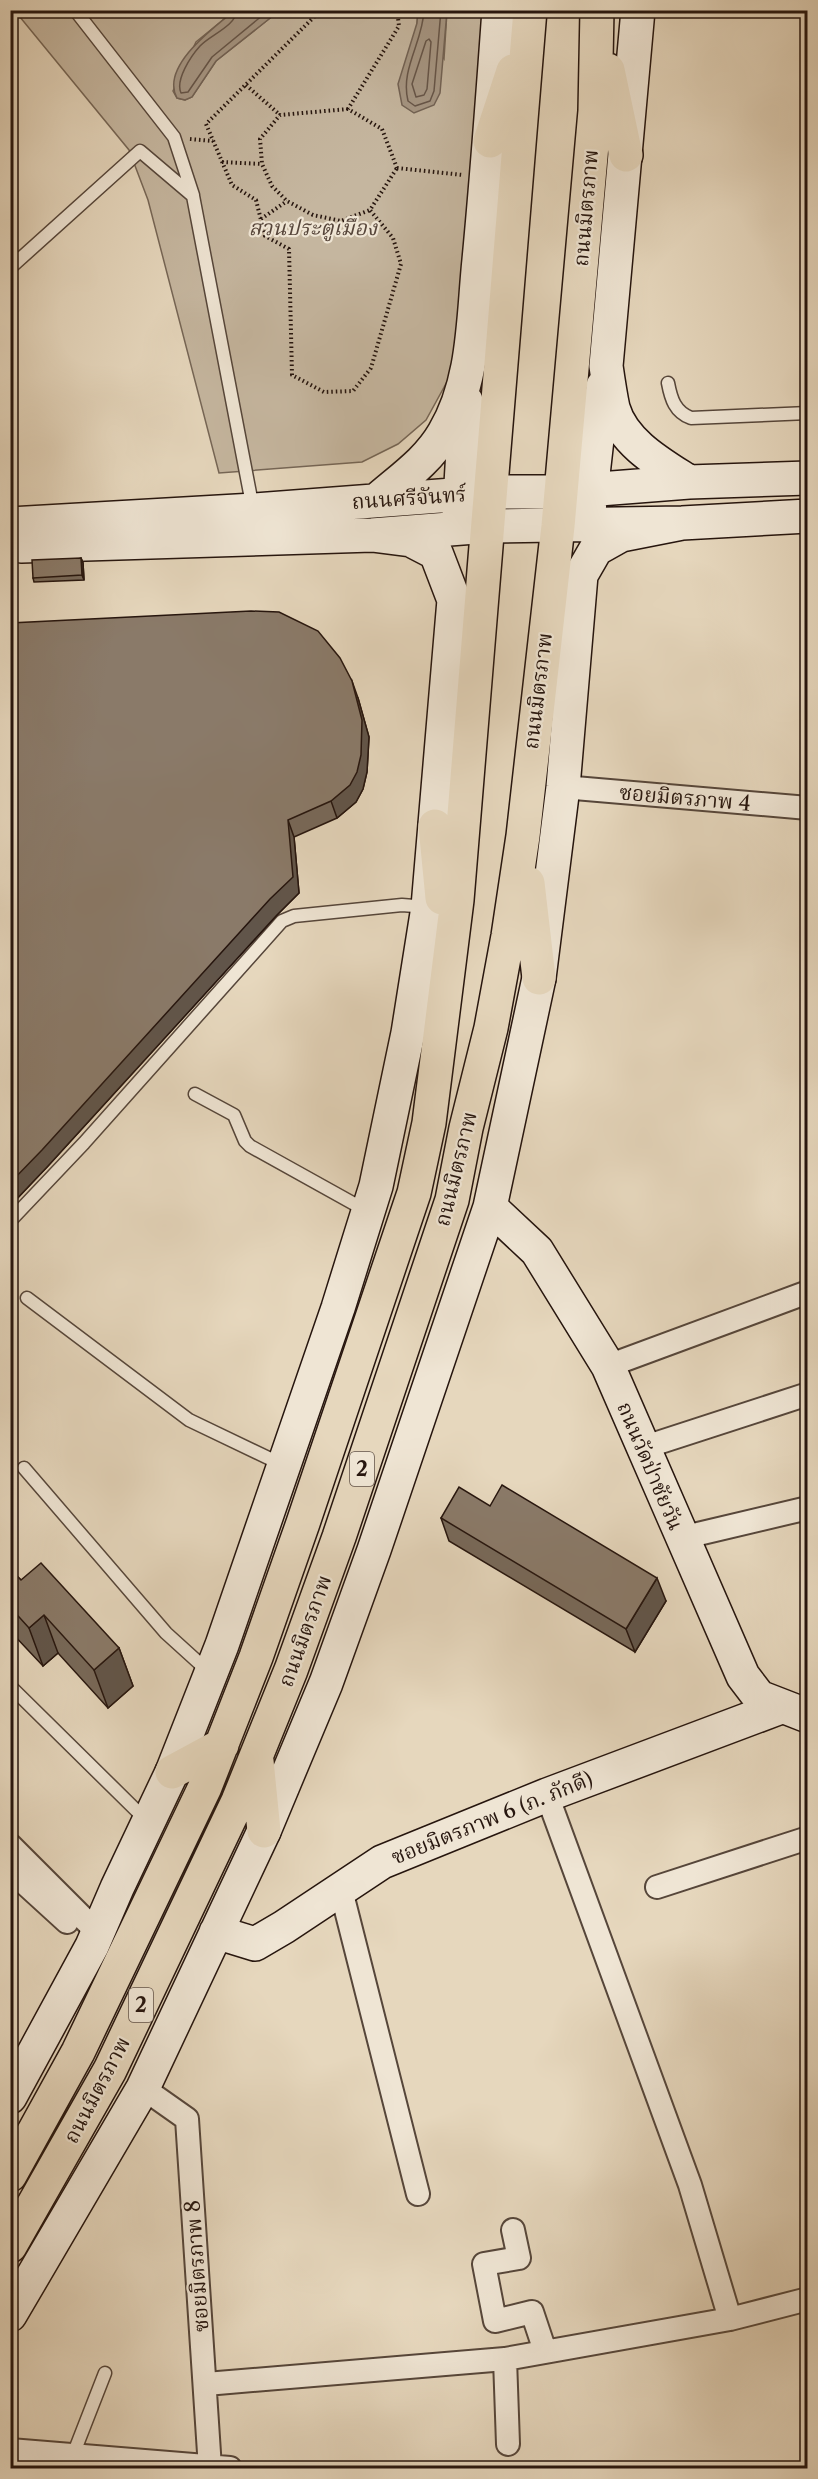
<svg xmlns="http://www.w3.org/2000/svg" width="818" height="2479" font-family="'Libre Caslon Text','Noto Serif Thai',serif">
<style>
.green{fill:#c5b69f;stroke:#766656;stroke-width:1.5}
.water{fill:#a59582;stroke:#726254;stroke-width:1.5}
.lines{fill:none;stroke-linecap:round;stroke-linejoin:round}
.shore{stroke:#665548;stroke-width:1.5}
.lane-casing{stroke:#56463a;stroke-width:15}
.street-casing{stroke:#56463a;stroke-width:26}
.secondary-casing{stroke:#26150e;stroke-width:36}
.primary-casing{stroke:#26150e;stroke-width:36}
.path{stroke:#26150e;stroke-width:4;stroke-dasharray:1.5 3;stroke-linecap:butt}
.lane{stroke:#efe5d4;stroke-width:12}
.street{stroke:#efe5d4;stroke-width:22}
.secondary{stroke:#efe5d4;stroke-width:33}
.primary{stroke:#e6d7bd;stroke-width:33}
.wall{fill:#77695a;stroke:#26150e;stroke-width:1.5}
.shaded-wall{fill:#61554a;stroke:#26150e;stroke-width:1.5}
.building{fill:#8a7a69;stroke:#26150e;stroke-width:1.5}
.labels{text-anchor:middle;stroke-width:4.5;stroke-linejoin:round;paint-order:stroke}
.shield{fill:#efe5d4;stroke:#625349;stroke-width:1.5}
.shield-label{font-size:20px;font-weight:bold;fill:#26150e}
.street-label{font-size:21px;fill:#26150e;stroke:#efe5d4}
.park-label{font-size:21px;font-style:italic;fill:#56453a;stroke:#efe5d4}
</style>
<rect width="100%" height="100%" fill="#e6d7bd"/>
<filter id="stains"><feTurbulence type="fractalNoise" baseFrequency=".00333" numOctaves="4"/><feColorMatrix values="0 0 0 0 .2 0 0 0 0 .09 0 0 0 0 .02 0 0 0 .5 -.17"/></filter>
<radialGradient id="worn" r=".72"><stop offset=".6" stop-color="#630" stop-opacity="0"/><stop offset="1" stop-color="#630" stop-opacity=".3"/></radialGradient>
<path class="green" d="M15,11H234L196,42L173,91L177,98L185,100L192,97L216,61L279,11H418L417,23L444,59L447,11H484L454,369L426,420L398,444L362,462L219,473L148,200L129,150Z"/>
<path class="water" d="M234,11H279L216,61L192,97L185,100L177,98C160,67 213,28 234,11Z
M418,11H447L440,93L434,105L414,113L402,105L398,84L417,23Z"/>
<g class="lines">
<path class="shore" d="M237,10C236,26 210,35 200,46C191,56 175,80 181,93L188,92L212,57L269,10
M424,10C423,42 400,69 408,101L415,106L430,101L434,91L441,10
M429,39L431,42L427,89L424,95L416,97L412,84L426,41Z"/>
<g class="lane-casing">
<path id="lane" d="M75,10L174,137L193,195
M10,268L140,151L193,196L253,509
M668,383C671,399 675,412 691,418L808,413
M195,1094L234,1115L245,1141L250,1146L367,1211
M10,1221L84,1143L282,921L294,916L402,905L427,907
M27,1298L189,1420L283,1465
M24,1468L166,1633L209,1672
M10,1686L146,1820
M73,2455L105,2373"/>
</g>
<g class="street-casing">
<path id="street" d="M563,787L808,808
M608,1366L808,1292
M642,1448L808,1394
M681,1538L808,1508
M547,1795L690,2185L730,2319
M10,1845L97,1932
M10,1870L67,1922
M657,1887L808,1838
M341,1890L418,2194
M143,2088L187,2119L210,2468
M513,2230L519,2258L484,2264L495,2321L532,2312L545,2351
M505,2359L508,2444
M206,2384L505,2359L730,2319L808,2299
M10,2450L230,2468"/>
</g>
<g class="secondary-casing">
<path id="secondary" d="M638,10L606,366C608,380 610,394 613,408C623,443 661,464 689,482
M377,500C401,479 428,461 444,433C475,381 473,318 479,260C487,177 493,94 499,10
M589,510L603,386
M459,517L466,401
M10,524L254,510L492,492H561L689,482L808,478
M21,546L372,535L488,526L682,523L808,516
M490,1207L537,1251L608,1366L743,1676L759,1697L808,1716
M216,1932L255,1944L284,1927L382,1862L547,1795L781,1707
M10,2097L92,1946L117,1888L172,1772L222,1645L338,1308L376,1186L408,1033L428,907L454,600L436,553L411,540L372,535
M10,2315L143,2088L264,1831L326,1683L374,1550L490,1207L539,978L563,787L581,575L596,549L621,535L682,523"/>
</g>
<g class="primary-casing">
<path id="primary" d="M608,70L626,155
M490,141L513,71
M435,826L442,898
M528,883L539,978
M257,1761L264,1831
M172,1772L222,1745
M10,2175L78,2052L205,1787L256,1657L303,1523L414,1193L429,1123L457,900L530,10
M10,2246L110,2070L238,1801L291,1670L339,1537L452,1200L466,1128L491,1028L508,936L523,836L558,526L595,111L597,10"/>
</g>
<path class="path" d="M321,10L206,124L232,185L256,200L265,236L289,249L292,375L324,392L353,391L371,368L401,264L393,238L370,210L397,168
M397,10L399,26L348,109L382,129L397,168
M246,85L280,115
M348,109L280,115L260,139L262,164L272,186L287,201L313,215L341,221L370,210
M190,139L213,141
M222,162L262,164
M397,168L463,175
M261,219L287,201"/>
<use href="#lane" class="lane"/>
<use href="#street" class="street"/>
<use href="#secondary" class="secondary"/>
<use href="#primary" class="primary"/>
</g>
<path class="wall" d="M81,558L83,563L84,580L34,582L33,578Z
M10,623L358,698L369,737L367,772L363,789L356,802L337,818L294,837L299,893L276,916L48,1166L10,1206Z
M490,1506L666,1601L635,1652L449,1541L441,1518Z
M10,1569L21,1580L119,1648L133,1686L108,1708L58,1653L43,1666L10,1631Z"/>
<path class="shaded-wall" d="M81,558L83,563L84,580L82,575Z
M352,681L358,698L369,737L367,772L363,789L356,802L337,818L331,801Z
M288,820L294,837L299,893L276,916L48,1166L10,1206V1183Z
M657,1578L666,1601L635,1652L626,1629Z
M44,1615L58,1653L43,1666L29,1628Z
M119,1648L133,1686L108,1708L94,1670Z"/>
<path class="building" d="M81,558L82,575L33,578L32,560Z
M251,611L279,612L318,631L340,658L352,681L362,720L361,755L357,772L350,785L331,801L288,820L293,877L270,899L42,1150L10,1183V623Z
M502,1485L657,1578L626,1629L441,1518L459,1487L490,1506Z
M41,1563L119,1648L94,1670L44,1615L29,1628L10,1607V1569L21,1580Z"/>
<g class="labels">
<g class="shield">
<rect x="350" y="1452" width="24" height="34" rx="4.5"/>
<rect x="129" y="1988" width="24" height="34" rx="4.5"/>
</g>
<g class="shield-label">
<text x="362" y="1476">2</text>
<text x="141" y="2012">2</text>
</g>
<g class="street-label">
<text transform="translate(586 208) rotate(-85)" y="7">ถนนมิตรภาพ</text>
<text transform="translate(409 498) rotate(-4)" y="7">ถนนศรีจันทร์</text>
<text transform="translate(538 691) rotate(-83)" y="7">ถนนมิตรภาพ</text>
<text transform="translate(685 798) rotate(5)" y="7">ซอยมิตรภาพ 4</text>
<text transform="translate(456 1169) rotate(-76)" y="7">ถนนมิตรภาพ</text>
<text transform="translate(650 1466) rotate(67)" y="7">ถนนวัดป่าชัยวัน</text>
<text transform="translate(305 1631) rotate(-70)" y="7">ถนนมิตรภาพ</text>
<text transform="translate(492 1818) rotate(-22)" y="7">ซอยมิตรภาพ 6 (ภ. ภักดี)</text>
<text transform="translate(97 2090) rotate(-62)" y="7">ถนนมิตรภาพ</text>
<text transform="translate(197 2266) rotate(-94)" y="7">ซอยมิตรภาพ 8</text>
</g>
<g class="park-label">
<text x="313" y="235">สวนประตูเมือง</text>
</g>
</g>
<rect width="818" height="2479" fill="none" stroke="#e6d7bd" stroke-width="36"/>
<rect x="12" y="12" width="794" height="2455" fill="none" stroke="#26150e" stroke-width="3"/>
<rect x="18" y="18" width="782" height="2443" fill="none" stroke="#26150e" stroke-width="1.5"/>
<rect width="100%" height="100%" filter="url(#stains)"/>
<rect width="100%" height="100%" fill="url(#worn)"/>
</svg>
